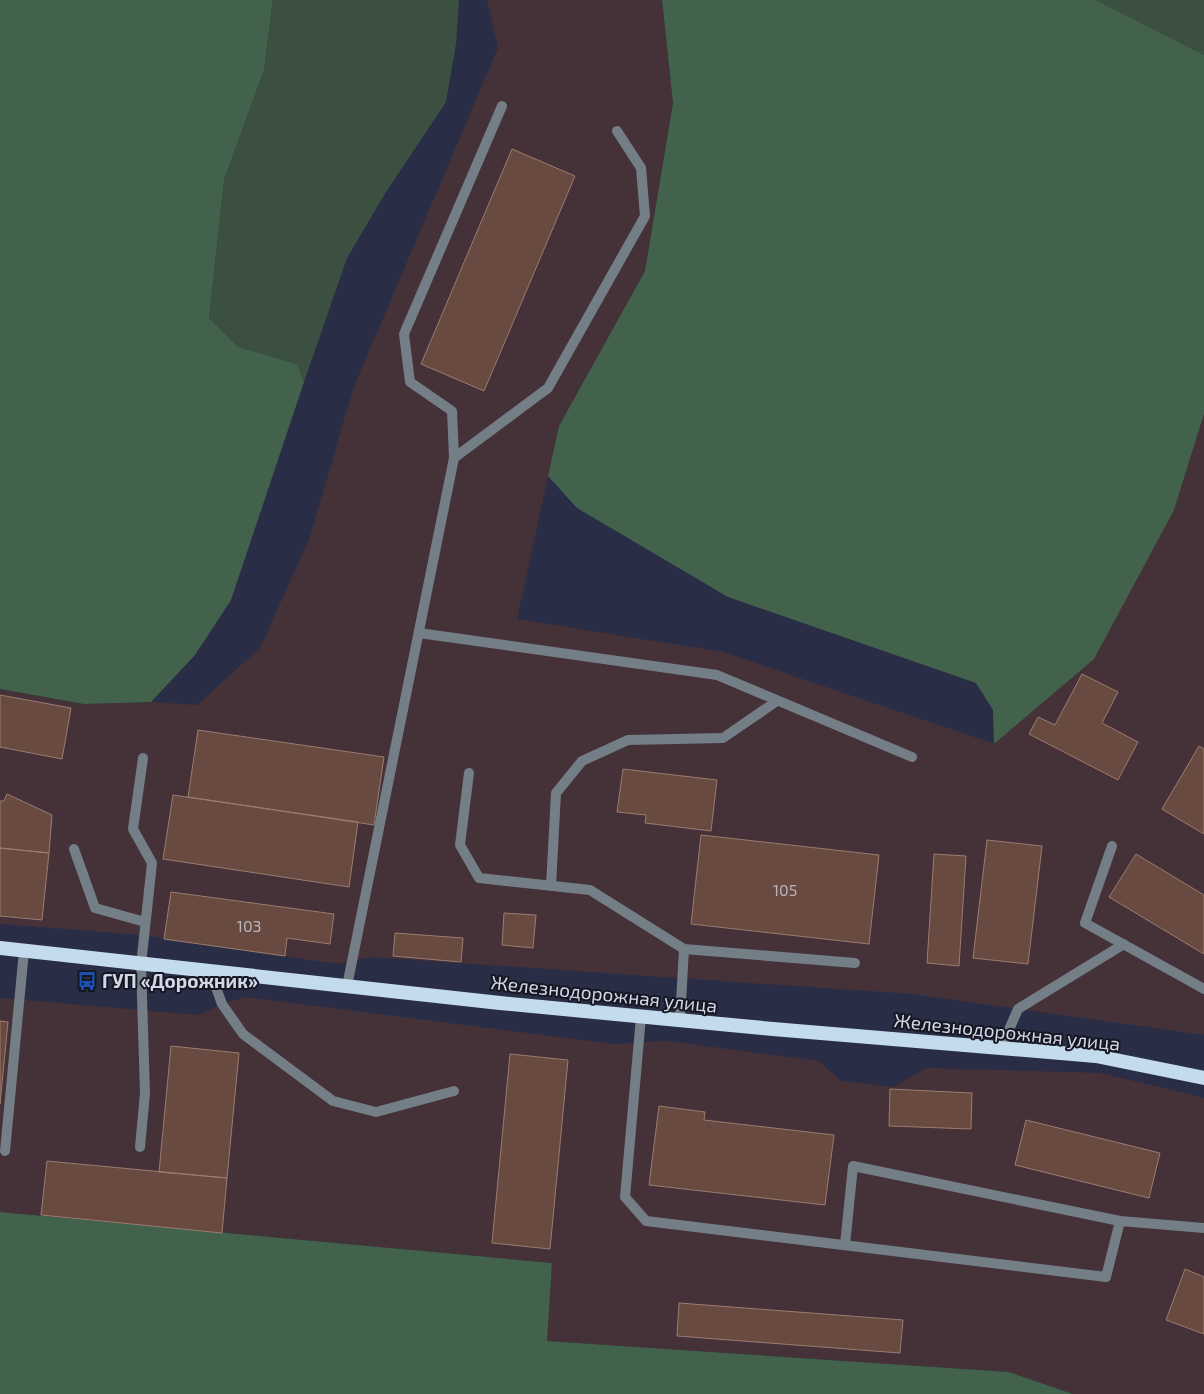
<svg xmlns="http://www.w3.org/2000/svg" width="1204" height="1394" font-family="'Exo 2',sans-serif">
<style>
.industrial{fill:#453138}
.green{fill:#3b5041}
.forest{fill:#43624c}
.building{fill:#684a40;stroke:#9c7c71}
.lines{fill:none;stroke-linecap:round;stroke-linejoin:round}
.service{stroke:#737e87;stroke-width:10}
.trunk{stroke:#c4dbee;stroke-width:14}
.labels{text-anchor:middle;stroke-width:4;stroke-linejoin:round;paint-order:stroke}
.number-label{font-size:16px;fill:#b8b4bc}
.poi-label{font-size:19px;font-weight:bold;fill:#d3d7e6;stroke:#151722;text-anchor:start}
.street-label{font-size:19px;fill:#d3d7e6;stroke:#151722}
</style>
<rect width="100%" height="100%" fill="#292e46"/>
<path class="industrial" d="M487,0H662L673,103L645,271L559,426L517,619L723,652L995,744L1174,510L1204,414V1035L912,994L371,957L337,964L143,935L0,924V689L84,704L151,702L197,705L260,648L310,537L353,389L498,48Z
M245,997L614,1044L667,1041L819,1061L841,1081L893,1087L927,1068L1101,1073L1204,1098V1394H1073L1009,1372L546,1341L552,1263L0,1212V998L199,1015L222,1004Z"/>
<path class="green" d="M273,0H459L456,44L446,102L386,192L347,258L304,382L297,364L238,347L209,318L224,180L264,70Z
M1096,0H1204V55Z"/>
<path class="forest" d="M0,0H273L264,70L224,180L209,318L238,347L297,364L304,382L231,600L195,655L151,702L84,704L0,689Z
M662,0H1096L1204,55V414L1174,510L1094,659L994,744L993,710L976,683L728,597L577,508L548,476L559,426L645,271L673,103Z
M0,1212L552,1263L547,1341L1009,1372L1073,1394H0Z"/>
<path class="building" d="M512,149L575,176L484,391L421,364Z
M1082,674L1118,692L1102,723L1138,742L1118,780L1029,734L1038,717L1055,725Z
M0,695L71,708L62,759L0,747Z
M198,730L384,757L374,825L188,797Z
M1199,746L1204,749V834L1162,809Z
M623,769L717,780L711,831L645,823L646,815L617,812Z
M7,794L52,815L49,853L0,848V801H4Z
M173,795L358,822L349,887L163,859Z
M701,835L879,855L869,944L691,924Z
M987,840L1042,846L1028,964L973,958Z
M0,848L49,853L42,920L0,916Z
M934,854L966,856L959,966L927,963Z
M1136,854L1204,895V954L1109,897Z
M171,892L334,914L330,944L287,938L285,956L164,939Z
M504,913L536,915L533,948L502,945Z
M395,933L463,938L461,962L393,956Z
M0,1021L8,1022L0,1104Z
M171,1046L239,1053L227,1178L159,1172Z
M510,1054L568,1060L550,1249L492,1243Z
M890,1089L972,1093L971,1129L889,1126Z
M659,1106L705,1112L704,1120L834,1135L825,1205L649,1185Z
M1026,1120L1160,1153L1149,1198L1015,1165Z
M47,1161L227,1178L222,1233L41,1215Z
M1185,1269L1204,1277V1334L1166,1320Z
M679,1303L903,1320L900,1353L677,1336Z"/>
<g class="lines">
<path class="service" d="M454,458L548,388L645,216L641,168L617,131
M419,633L717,675L912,757
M469,773L460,845L479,878L590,890L684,949
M1112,846L1085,923L1204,989
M74,849L95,908L145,922
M551,886L556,793L582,761L628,740L723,738L777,701
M210,971L222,1004L243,1034L333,1101L376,1112L454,1091
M347,986L454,458L452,411L410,382L404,334L502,106
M641,1017L625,1197L646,1221L1106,1277L1120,1221L1204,1228
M680,1020L684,949L855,963
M1001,1048L1018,1009L1124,944
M140,1147L145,1093L141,965L152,863L133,829L143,758
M5,1151L24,951
M845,1245L853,1166L1120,1221"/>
<path class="trunk" d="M0,948L500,1003L773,1029L1096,1056L1204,1078"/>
</g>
<defs>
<g id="bus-bare" transform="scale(1.5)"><path d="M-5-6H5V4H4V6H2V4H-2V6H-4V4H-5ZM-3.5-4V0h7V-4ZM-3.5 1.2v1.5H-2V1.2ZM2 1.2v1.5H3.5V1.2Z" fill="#1a4fb4" stroke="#151722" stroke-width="2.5" paint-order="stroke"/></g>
</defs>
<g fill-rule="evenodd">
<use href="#bus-bare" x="87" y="981"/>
</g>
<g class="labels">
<g class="number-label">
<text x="785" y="896">105</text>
<text x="249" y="932">103</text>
</g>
<g class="poi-label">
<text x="102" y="988">ГУП «Дорожник»</text>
</g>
<g class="street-label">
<text transform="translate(604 994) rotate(6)" y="7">Железнодорожная улица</text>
<text transform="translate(1007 1032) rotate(6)" y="7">Железнодорожная улица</text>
</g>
</g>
</svg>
